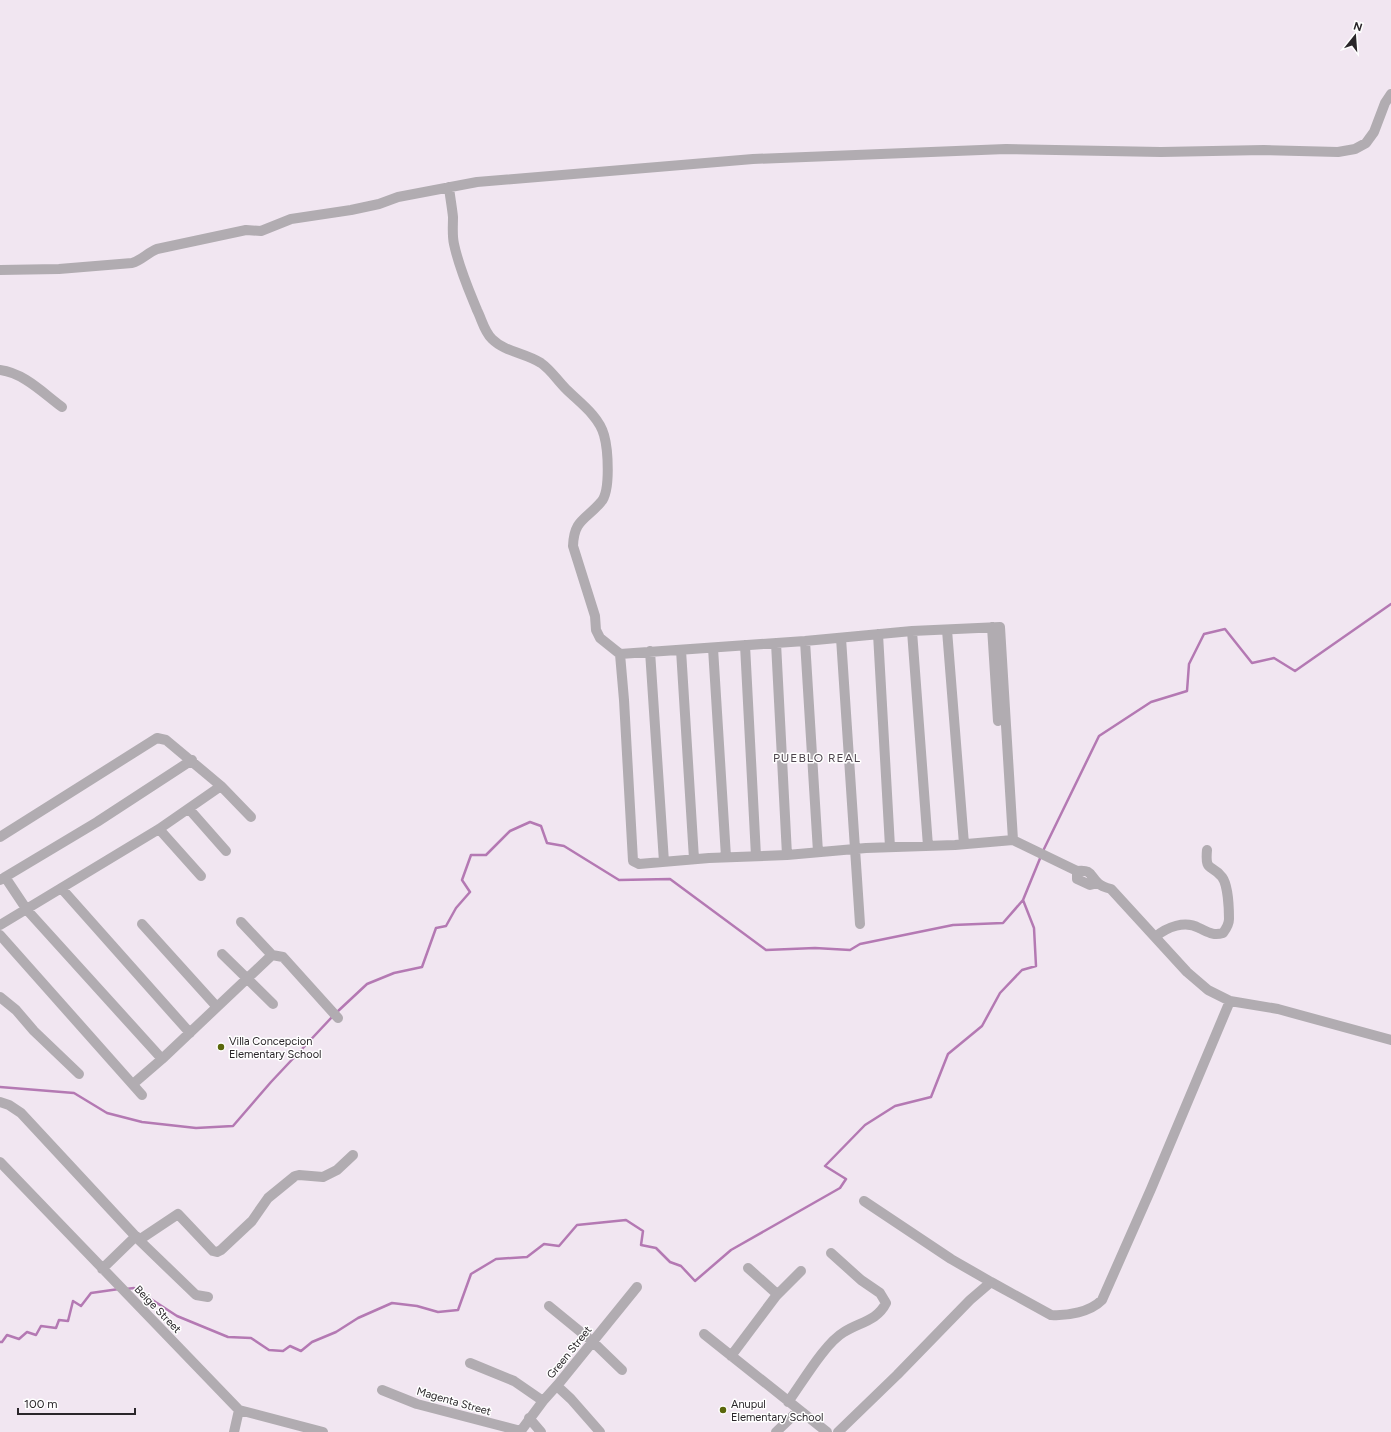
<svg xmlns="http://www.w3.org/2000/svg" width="1391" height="1432" font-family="Figtree,sans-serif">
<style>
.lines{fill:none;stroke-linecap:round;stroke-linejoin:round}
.stream{stroke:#b479b3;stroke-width:2.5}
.minor{stroke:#b1acb1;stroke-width:10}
.poi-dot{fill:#5a660b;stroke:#fff;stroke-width:1.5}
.labels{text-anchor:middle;stroke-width:3;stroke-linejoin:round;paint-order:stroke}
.poi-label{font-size:11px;fill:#2a262a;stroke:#fff;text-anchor:start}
.street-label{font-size:11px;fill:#2a262a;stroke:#fff}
.neighbourhood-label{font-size:12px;letter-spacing:1px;fill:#4f454e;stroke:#fff}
</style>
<rect width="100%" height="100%" fill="#f1e6f1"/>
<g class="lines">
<path class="stream" d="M1043,851L1099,736L1151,702L1187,691L1189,664L1204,634L1225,629L1252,663L1274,658L1295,671L1391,604
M337,1012L367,984L394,973L422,967L436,928L446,926L456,908L470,892L462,880L471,855H486L510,831L530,822L541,826L547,843L564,846L619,880L670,879L766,950L815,948L850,950L860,944L953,925L1003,923L1023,900
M0,1087L74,1093L107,1113L142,1122L196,1128L233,1126L271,1082L333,1016
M126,1289L134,1288L177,1316L228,1337L251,1338L269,1350L283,1351L290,1346L301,1351L312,1342L336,1332L358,1318L392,1303L417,1306L438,1312L458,1310L471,1274L496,1259L527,1257L544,1244L559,1246L577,1225L626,1220L643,1231L641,1245L656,1248L670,1262L681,1266L695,1281L731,1250L840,1188L846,1179L825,1166L865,1125L895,1106L931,1097L948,1054L982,1026L1000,993L1022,970L1036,966L1034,928L1023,900L1041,856
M0,1342H2L7,1335L19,1339L27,1332L36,1335L41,1326L56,1328L59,1320L68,1321L73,1301L81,1306L91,1293L119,1289"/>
<path class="minor" d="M449,187C450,197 452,207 453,217C453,226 452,236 454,244C459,268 468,288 477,310C482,320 484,331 492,339C505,352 526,353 541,363C551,370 557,380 566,389C579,402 599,416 604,435C608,449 611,491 601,502C586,520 574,519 573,546L595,616L596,630L600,638L620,654
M0,270L59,269L132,263C142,260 147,253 157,249L246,230L261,231L291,219L351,210L379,204L398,197L477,182L753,159L1006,149L1161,152L1264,150L1338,152L1355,149L1366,143L1374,132L1385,103L1391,94
M0,370C24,373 43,393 62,407
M992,627L998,721
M947,630L964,844
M912,631L928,846
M878,634L890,847
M841,638L860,924
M805,641L818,852
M776,643L787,855
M745,645L756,856
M713,648L726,857
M681,650L694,859
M650,651L664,862
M189,809L226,851
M159,829L201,876
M0,837L157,738L166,740L221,786
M1013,840L1000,627L912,631L805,641L620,654L624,700L633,861L639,864L709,858L787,855L866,848L955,845L1013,840L1077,871C1092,869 1090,876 1098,883C1101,886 1107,888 1111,889L1187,972L1208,990L1230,1001L1278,1009L1391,1040
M1077,871V879L1090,885L1098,883
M5,877L27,910L162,1059
M0,880L97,822L192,760
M62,889L190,1033
M241,922L272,955
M142,924L217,1007
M0,925L159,829L221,786L251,817
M0,935L142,1095
M1155,937C1167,927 1185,920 1199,928C1208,932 1213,936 1223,933C1226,929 1229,925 1229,919C1229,909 1228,885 1222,877C1211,863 1205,873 1207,850
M222,954L273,1004
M0,997L16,1010L34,1031L79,1074
M133,1084L162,1059L272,955L283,957L338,1018
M0,1102L9,1105L21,1113L139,1240L196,1295L208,1297
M0,1162L239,1410L323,1432
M864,1201L951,1259L991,1282
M139,1240L178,1214L213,1251L217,1252L221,1250L252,1221L268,1198L295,1176L299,1175L323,1177L337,1170L353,1155
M748,1268L777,1294
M102,1269L136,1236
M549,1306L593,1342L622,1370
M704,1334L827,1432
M731,1356L776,1296L801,1271
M470,1363L514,1381L543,1401
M557,1386L571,1399L600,1432
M382,1390L417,1404L521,1431
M788,1402C802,1383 825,1343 844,1332C860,1322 877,1321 886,1303L880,1293L861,1280L831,1253
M529,1418L541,1432
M234,1432L239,1410
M520,1432L543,1401L560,1382L637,1287
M776,1432L799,1410
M838,1432L897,1375L970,1300L991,1282L1051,1315C1068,1316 1090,1312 1102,1300L1151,1189L1230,1001"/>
</g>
<g class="poi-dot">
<circle cx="221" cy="1047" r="4"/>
<circle cx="723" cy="1410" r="4"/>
</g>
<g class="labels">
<g class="poi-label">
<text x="229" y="1045">Villa Concepcion<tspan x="229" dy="13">Elementary School</tspan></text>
<text x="731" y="1408">Anupul<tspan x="731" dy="13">Elementary School</tspan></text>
</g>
<g class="street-label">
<text transform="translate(158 1309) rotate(46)" y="4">Beige Street</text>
<text transform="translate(569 1352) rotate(-51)" y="4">Green Street</text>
<text transform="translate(454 1401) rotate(16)" y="4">Magenta Street</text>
</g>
<g class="neighbourhood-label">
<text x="817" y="762">PUEBLO REAL</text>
</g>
</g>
<g transform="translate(1355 36) rotate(17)" stroke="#ffffff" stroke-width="3" paint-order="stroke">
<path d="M0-3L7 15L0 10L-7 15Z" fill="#2a262a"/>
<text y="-6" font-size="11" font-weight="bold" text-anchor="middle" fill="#2a262a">N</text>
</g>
<path d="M18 1408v6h117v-6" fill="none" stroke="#2a262a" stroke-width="2"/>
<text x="24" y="1408" font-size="12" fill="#2a262a" stroke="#ffffff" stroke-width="3" paint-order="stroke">100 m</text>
</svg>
